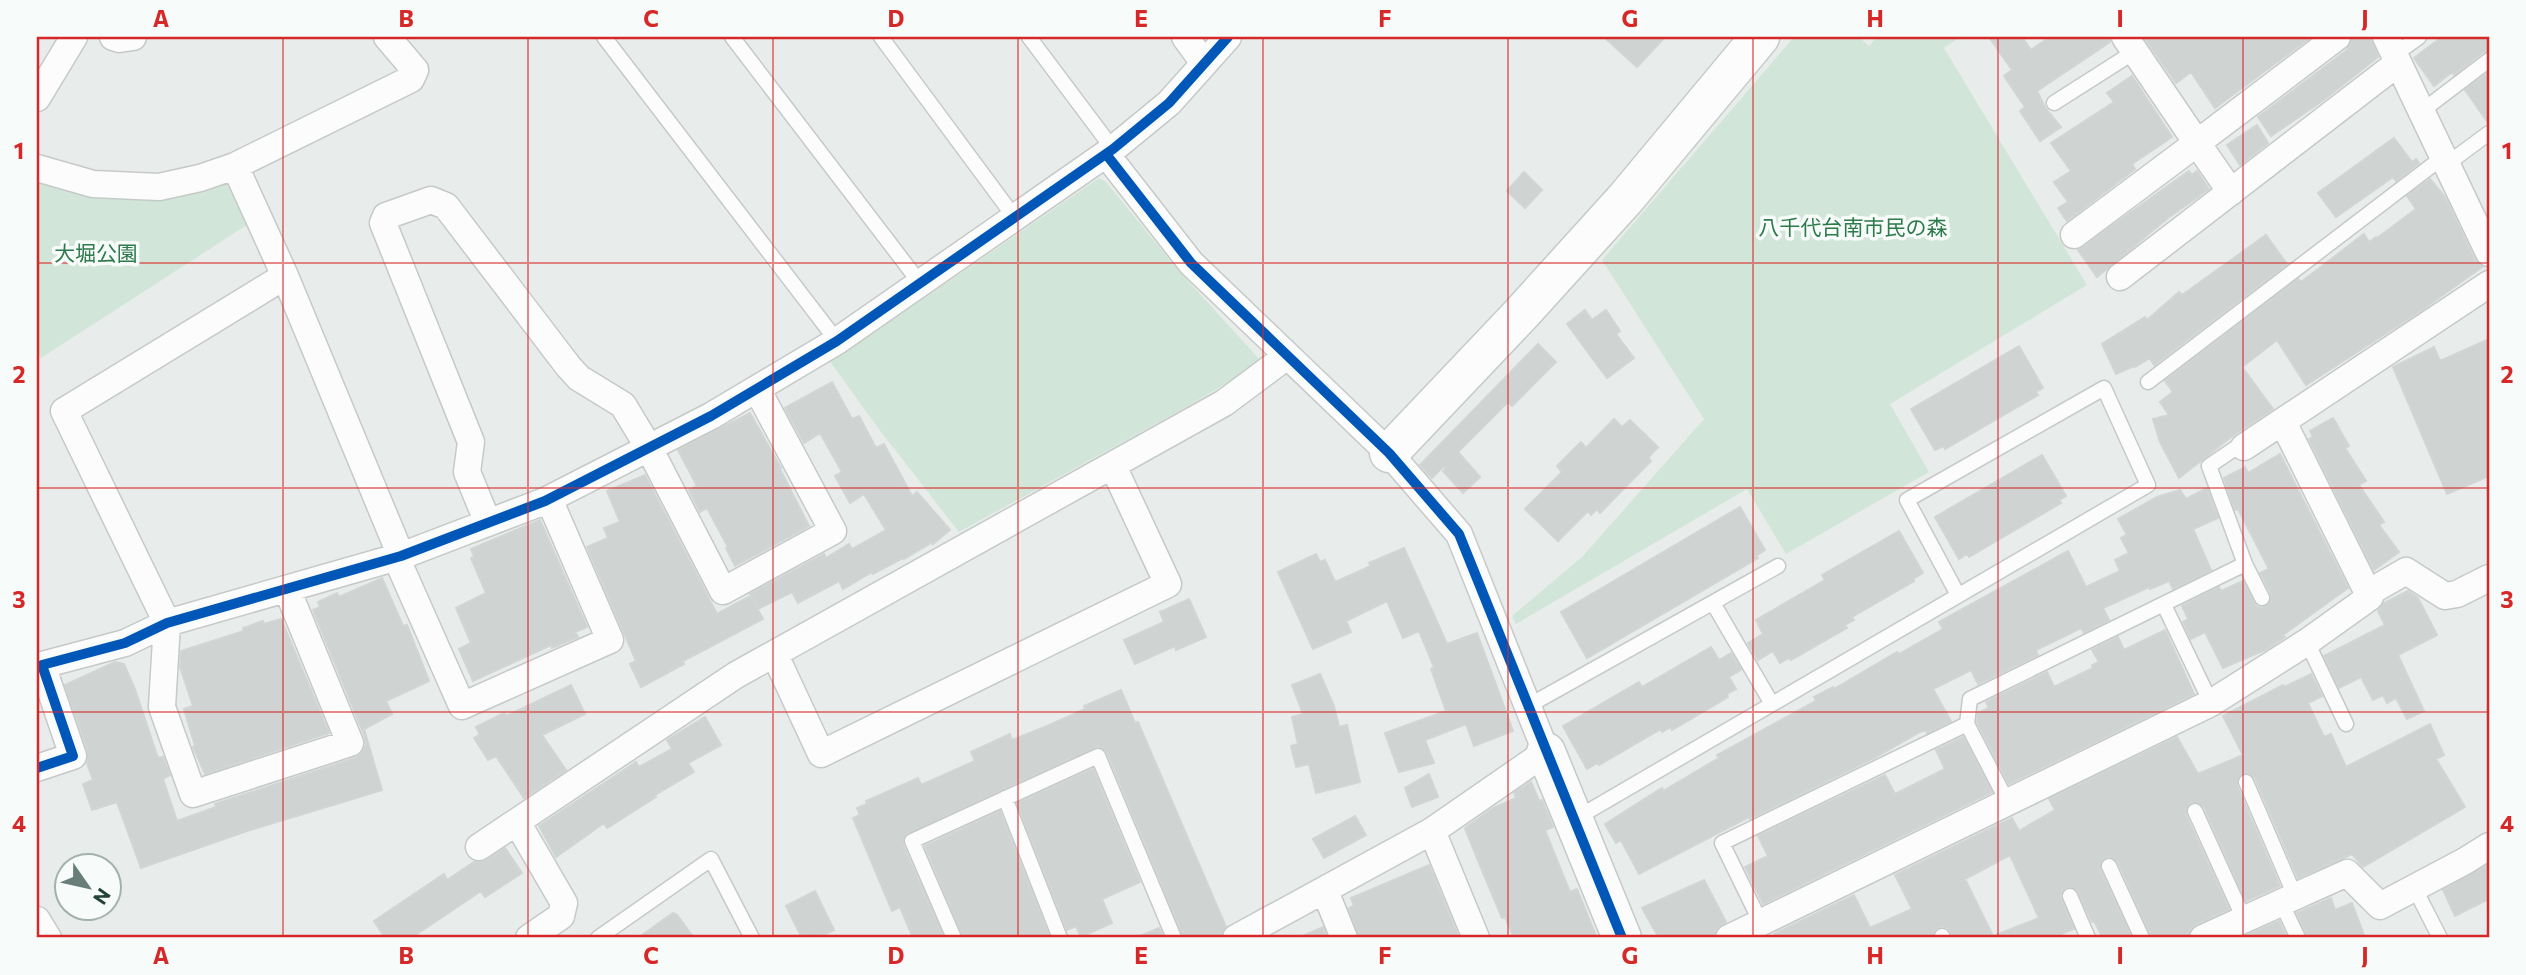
<svg xmlns="http://www.w3.org/2000/svg" width="2526" height="975" font-family="Commissioner,'Noto Sans JP',sans-serif">
<style>
.green{fill:#d1e6d8}
.building{fill:#cfd4d2;stroke:#d1d6d4;stroke-width:2;fill-rule:evenodd}
.lines{fill:none;stroke-linecap:round;stroke-linejoin:round}
.lane-casing{stroke:#c5cac8;stroke-width:17}
.street-casing{stroke:#c5cac8;stroke-width:29}
.secondary-casing{stroke:#c3cbc8;stroke-width:41}
.lane{stroke:#fcfcfc;stroke-width:14}
.street{stroke:#fcfcfc;stroke-width:26}
.secondary{stroke:#fcfcfc;stroke-width:38}
.cycleway-casing{stroke:#f7fbf9;stroke-width:15}
.cycleway{stroke:#0057b8;stroke-width:10}
.grid{fill:none;stroke:#d62828;stroke-width:2;stroke-opacity:0.55}
.labels{text-anchor:middle;stroke-width:7;stroke-linejoin:round;paint-order:stroke}
.park-label{font-size:21px;fill:#2d7a4b;stroke:#f7fbf9}
.neatline{fill:none;stroke:#d62828;stroke-width:2.5}
.grid-label{font-size:23px;text-anchor:middle;font-weight:bold;fill:#d62828}
</style>
<rect width="100%" height="100%" fill="#e8edeb"/>
<path class="green" d="M1794,37H1859L1869,46L1877,37H1960L1944,48L2087,285L1890,404L1929,472L1786,554L1747,489L1516,624L1512,616L1582,557L1704,419L1602,260Z
M1099,178L1106,182L1179,271L1262,362L1188,406L959,532L878,428L829,360L904,312Z
M37,181L91,195L222,184L233,187L250,223L41,358L37,349Z"/>
<path class="building" d="M1604,37H1665L1637,67Z
M1989,37H2022L2031,50L2050,37H2109L2110,42L2037,91L2046,109L2061,127L2040,141L2020,111L2025,107L2004,76L2012,70Z
M2144,37H2311L2215,108L2191,72L2176,83Z
M2352,37H2370L2378,57L2325,99L2271,136L2258,117L2347,50Z
M2442,37H2489V51L2483,52L2454,75L2452,72L2434,86L2414,58Z
M2489,72V124L2465,90Z
M2132,76L2172,137L2132,164L2135,169L2067,221L2058,208L2068,202L2054,182L2071,171L2051,143L2114,102L2107,93Z
M2257,125L2268,143L2240,165L2227,145Z
M2394,138L2412,162L2416,159L2419,163L2396,181L2393,177L2336,217L2318,193Z
M2189,171L2192,175L2197,171L2209,189L2168,218L2097,277L2078,250Z
M1524,172L1542,190L1525,208L1507,191Z
M2430,179L2445,197L2475,260L2482,267L2419,312L2306,385L2277,340L2242,367L2273,409L2235,434L2179,478L2160,442L2153,419L2169,415L2160,402L2173,392L2165,381L2298,279L2301,282L2364,234L2369,242L2376,237L2377,238L2416,209L2407,196Z
M2266,235L2287,264L2154,365L2150,358L2135,367L2134,366L2116,374L2102,344L2145,317L2147,320L2179,292L2182,295Z
M1585,310L1592,320L1606,310L1620,331L1616,334L1634,358L1607,378L1567,324Z
M2489,339V476L2447,494L2393,367L2434,347L2440,361Z
M1538,344L1556,362L1512,406L1508,402L1458,452L1480,477L1463,493L1443,471L1446,468L1444,466L1432,478L1420,465Z
M2019,346L2043,388L2036,392L2038,395L1945,449L1944,446L1935,450L1911,409Z
M832,382L852,419L859,416L876,448L884,444L912,496L917,492L950,530L933,544L931,543L904,559L903,558L873,574L872,572L843,589L839,581L798,603L792,592L758,609L750,594L824,554L826,558L849,544L852,549L886,530L864,494L850,503L835,476L842,472L820,433L804,443L785,408Z
M750,413L781,468L780,469L809,526L735,566L726,548L728,547L707,508L700,512L689,490L697,486L678,450Z
M2333,418L2349,446L2345,448L2366,481L2359,485L2384,522L2379,525L2399,552L2374,570L2309,439L2313,437L2310,431Z
M1614,419L1622,427L1630,420L1658,447L1648,458L1651,461L1600,513L1597,509L1591,515L1588,511L1558,541L1525,509L1562,472L1557,466L1581,442L1586,448Z
M2280,454L2348,588L2283,635L2285,637L2267,649L2223,668L2205,632L2191,639L2183,622L2188,619L2182,606L2219,587L2221,591L2243,581L2256,606L2262,608L2270,603L2271,594L2260,573L2269,569L2238,509L2235,510L2224,478L2245,467L2248,473Z
M2042,455L2066,496L2059,500L2061,503L1969,557L1967,554L1959,559L1935,517Z
M645,475L717,614L750,596L763,619L683,661L684,664L641,687L630,664L636,661L587,547L608,538L604,528L620,522L607,491Z
M2207,488L2218,518L2193,529L2211,570L2173,589L2169,581L2150,589L2149,587L2103,608L2109,620L2084,633L2081,628L2036,650L2038,655L1978,684L1971,670L1933,689L1951,721L1927,733L1926,730L1920,732L1876,757L1750,819L1749,817L1639,874L1621,840L1616,843L1605,824L1662,788L1663,791L1719,758L1717,755L1816,701L1814,697L1833,687L1834,689L1897,652L1899,654L1943,629L1939,622L2068,551L2086,587L2120,571L2115,560L2129,553L2121,538L2127,535L2118,519L2157,497L2180,490L2186,499Z
M1740,507L1765,550L1756,556L1758,558L1587,658L1561,612Z
M540,520L587,627L575,632L578,637L552,648L551,645L473,681L459,649L471,643L456,608L486,593L471,558L474,556L471,549Z
M1899,531L1923,573L1913,579L1914,581L1852,617L1854,620L1845,625L1847,628L1791,660L1789,658L1780,663L1773,651L1758,660L1748,643L1763,634L1756,620L1825,580L1822,575Z
M1404,548L1447,644L1477,633L1513,731L1474,746L1466,724L1425,740L1434,763L1399,772L1385,733L1446,711L1431,669L1434,667L1419,631L1403,638L1387,601L1346,621L1351,632L1313,649L1278,572L1316,554L1320,562L1325,560L1335,582L1371,566L1369,563Z
M382,578L403,626L407,625L429,681L386,701L392,714L364,729L382,790L247,831L141,868L117,802L92,810L83,784L93,780L87,763L88,751L65,685L115,662L124,664L135,689L158,758L163,757L170,775L163,779L177,821L216,807L215,804L355,758L362,753L366,745L365,737L313,610L320,607L318,602L337,593L339,597Z
M2408,591L2418,598L2437,635L2398,655L2424,711L2407,719L2396,698L2387,703L2383,695L2373,700L2361,677L2339,688L2324,656L2385,625L2378,611L2384,603Z
M1189,599L1206,637L1176,650L1175,646L1135,664L1124,640L1164,622L1160,612Z
M281,619L329,733L205,774L193,747L195,746L184,709L193,706L180,667L181,651L244,631L243,628L263,621L264,624Z
M2165,630L2194,694L2009,784L1977,722L1978,713L1989,708L1986,702L2047,672L2054,687L2093,668L2092,665L2099,662L2092,650L2118,637L2124,650Z
M1711,647L1719,660L1731,653L1741,670L1729,677L1736,689L1727,694L1728,697L1672,730L1671,727L1662,732L1661,729L1599,765L1597,763L1587,769L1563,726L1639,682L1642,687Z
M1320,674L1334,706L1339,727L1347,725L1360,782L1316,793L1309,764L1296,767L1291,746L1298,744L1292,717L1303,714L1292,685Z
M2311,674L2322,696L2308,703L2324,737L2331,734L2346,767L2430,724L2444,755L2436,759L2465,807L2363,867L2352,854L2298,878L2255,778L2248,773L2242,774L2237,780V786L2280,886L2246,901L2204,807L2197,802L2190,803L2186,809V815L2229,909L2196,924L2190,929L2188,938H2152L2118,862L2109,856L2102,860L2100,869L2132,938H2103L2094,921L2092,922L2078,892L2070,886L2063,890L2060,896L2074,929L2051,938H1953L1948,928L1942,926L1934,930L1933,938H1776L1774,934L1854,895L1870,928L1912,909L1895,875L2012,818L2019,831L2055,810L2049,799L2177,737L2198,774L2243,755L2223,716L2283,685L2284,687ZM2010,855L2039,918L1993,936L1965,879Z
M571,685L585,714L542,735L566,770L524,798L496,756L488,760L474,738L480,735L476,727L504,713L506,716Z
M1121,690L1135,723L1138,722L1226,927L1220,938H1184L1107,752L1098,746L905,835L903,845L944,938H913L900,907L892,911L853,818L860,815L857,808L867,804L866,801L918,778L921,785L975,761L971,752L1010,734L1012,740L1045,727L1085,709L1084,706Z
M705,717L721,745L688,763L694,772L655,795L656,797L607,828L604,823L556,857L539,826L636,762L639,767L672,749L667,740Z
M1963,737L1992,792L1763,904L1745,867L1768,856L1758,836L1885,775L1895,794L1945,769L1936,750Z
M1093,769L1140,882L1102,899L1112,923L1081,937L1076,926L1067,930L1017,803Z
M1429,774L1438,797L1412,807L1405,788Z
M1531,782L1539,801L1542,800L1553,827L1545,830L1570,892L1577,889L1597,938H1514L1505,917L1502,918L1479,863L1465,828L1493,808L1516,798L1514,793Z
M1000,811L1050,938H964L925,846Z
M1355,816L1366,835L1324,858L1313,839Z
M505,848L522,873L485,897L481,891L411,938H385L374,921L444,874L447,880L474,862L487,860Z
M2489,864V899L2455,916L2443,890Z
M1429,865L1459,938H1359L1349,908L1354,906L1351,898Z
M1704,880L1726,922L1716,929L1713,938H1659L1642,908Z
M815,891L834,930L817,938H802L786,906Z
M2331,898L2335,910L2352,903L2365,938H2308L2297,913Z
M673,913L677,915L694,938H638Z
M2279,921L2287,938H2241Z
M1323,927L1327,938H1298Z
M1159,928L1164,938H1135Z"/>
<g class="lines">
<g class="lane-casing">
<path id="lane" d="M604,37L837,341
M732,37L920,283
M881,37L1015,218
M1029,37L1113,149
M2394,55L2419,37
M2054,103L2134,52
M2422,111L2489,60
M2447,164L2489,133
M2148,382L2443,157
M2244,447H2237L2209,466L2245,564L2262,598
M1713,603L1772,704
M2164,605L2211,703
M2307,642L2346,724
M1528,706L1778,566
M2246,782L2295,896
M1005,798L1060,938
M2008,803L1967,724L1970,699L2245,564
M2195,811L2244,919
M1575,819L2148,485L2104,388L1907,500L1958,595
M2109,866L2142,938
M2415,889L2440,938
M2070,896L2088,938
M2281,902L2298,938
M1761,923L1722,843L1967,724
M1942,936L1943,938
M598,938L711,859L752,938
M954,938L912,841L1098,756L1174,938"/>
</g>
<g class="street-casing">
<path id="street" d="M113,37L119,39L133,37
M1185,37L1204,63
M2386,37L2489,253
M37,98L74,37
M1106,154L1191,263L1389,453L1459,534L1546,752L1432,831L1236,938
M235,166L285,276L401,556
M37,168L93,184L159,187L200,178L235,166L411,79L415,70L387,37
M2231,192L2197,143L2337,37
M2074,235L2197,143L2125,37
M285,276L64,411L167,623L162,707L193,794L350,743L287,589
M2120,277L2398,63
M2244,447L2489,284
M488,523L467,472L471,442L383,223L386,216L431,200L446,206L568,366L579,378L623,405L649,448L723,591L833,531L757,389
M396,557L462,706L610,640L549,499
M2368,593L2406,571L2445,596L2457,594L2489,578
M775,655L821,754L1168,584L1113,466
M37,768L73,756L42,665L125,643L167,623L401,556L545,501L711,416L837,341L1113,149L1169,103L1228,37
M517,822L564,903L561,916L529,938
M1432,831L1476,938
M479,847L736,675L1224,403L1287,356
M1325,891L1344,938
M37,920L48,938
M1729,938L2211,703L2307,642L2370,597L2283,422
M2203,938L2347,873L2380,906L2465,861L2489,846"/>
</g>
<g class="secondary-casing">
<path id="secondary" d="M1389,453L1521,314L1626,198L1760,37
M1546,752L1622,938"/>
</g>
<use href="#lane" class="lane"/>
<use href="#street" class="street"/>
<use href="#secondary" class="secondary"/>
<g class="cycleway-casing">
<path id="cycleway" d="M1106,154L1191,263L1389,453L1459,534L1622,938
M37,768L73,756L42,665L125,643L167,623L401,556L545,501L711,416L837,341L1113,149L1169,103L1228,37"/>
</g>
<use href="#cycleway" class="cycleway"/>
</g>
<path class="grid" d="M283,37V938M528,37V938M773,37V938M1018,37V938M1263,37V938M1508,37V938M1753,37V938M1998,37V938M2243,37V938M37,263H2489M37,488H2489M37,712H2489"/>
<g class="labels">
<g class="park-label">
<text x="1853" y="235">八千代台南市民の森</text>
<text x="96" y="261">大堀公園</text>
</g>
</g>
<rect width="2526" height="975" fill="none" stroke="#f7fbf9" stroke-width="77"/>
<g transform="translate(88 887) rotate(124)"><circle r="33" fill="#f7fbf9" stroke="#a3b1ad" stroke-width="2"/>
<path d="M0-5L12 26L0 18L-12 26Z" fill="#697e78"/>
<text y="-10" font-size="19" font-weight="bold" text-anchor="middle" fill="#24423a">N</text>
</g>
<rect x="38" y="38" width="2450" height="898" class="neatline"/>
<g class="grid-label">
<text x="161" y="27">A</text>
<text x="406" y="27">B</text>
<text x="651" y="27">C</text>
<text x="896" y="27">D</text>
<text x="1141" y="27">E</text>
<text x="1385" y="27">F</text>
<text x="1630" y="27">G</text>
<text x="1875" y="27">H</text>
<text x="2120" y="27">I</text>
<text x="2365" y="27">J</text>
<text x="19" y="159">1</text>
<text x="2507" y="159">1</text>
<text x="19" y="383">2</text>
<text x="2507" y="383">2</text>
<text x="19" y="608">3</text>
<text x="2507" y="608">3</text>
<text x="19" y="832">4</text>
<text x="2507" y="832">4</text>
<text x="161" y="964">A</text>
<text x="406" y="964">B</text>
<text x="651" y="964">C</text>
<text x="896" y="964">D</text>
<text x="1141" y="964">E</text>
<text x="1385" y="964">F</text>
<text x="1630" y="964">G</text>
<text x="1875" y="964">H</text>
<text x="2120" y="964">I</text>
<text x="2365" y="964">J</text>
</g>
</svg>
